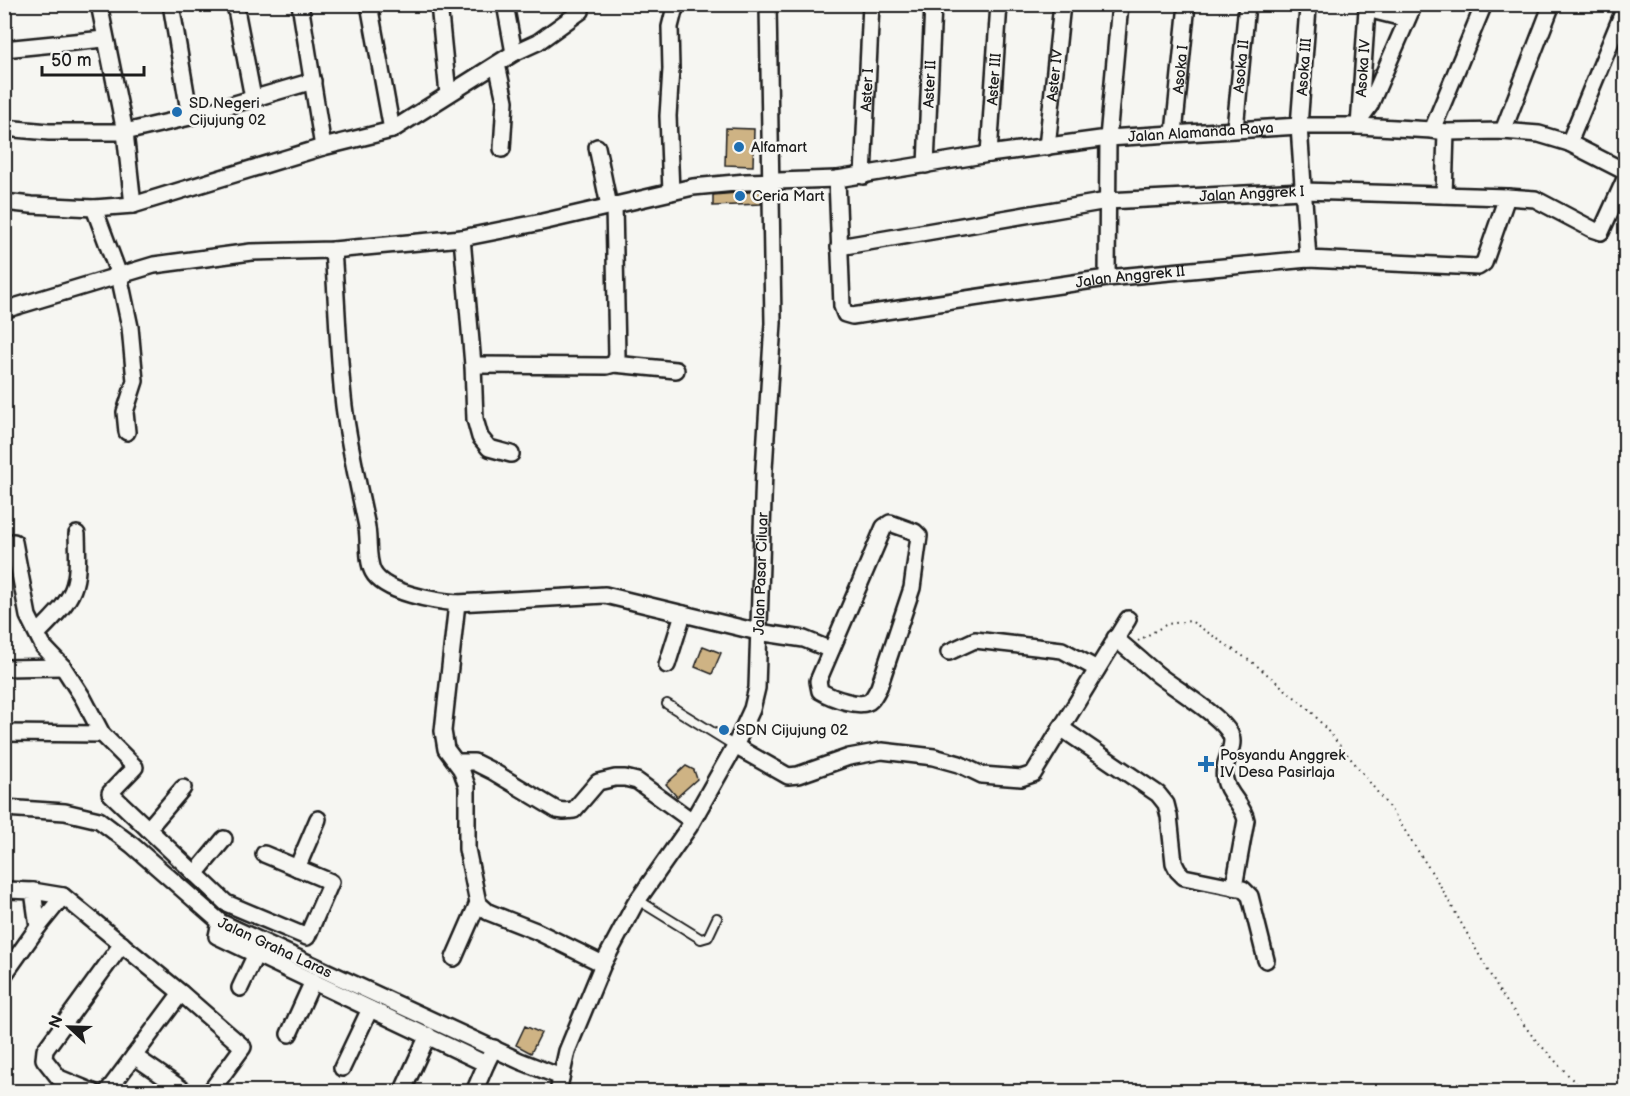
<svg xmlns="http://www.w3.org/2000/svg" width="1630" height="1096" font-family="'Balsamiq Sans',sans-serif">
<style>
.building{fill:#ceb384;stroke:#1c1c1c;stroke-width:1.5}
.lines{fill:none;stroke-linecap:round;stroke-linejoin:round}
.service-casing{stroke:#1c1c1c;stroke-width:12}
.minor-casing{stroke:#1c1c1c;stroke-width:20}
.path{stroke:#1c1c1c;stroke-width:2;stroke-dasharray:1.5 4.5;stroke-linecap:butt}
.service{stroke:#f6f6f2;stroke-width:8}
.minor{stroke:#f6f6f2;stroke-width:15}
.poi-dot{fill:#1f6fb2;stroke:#f6f6f2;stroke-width:2}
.labels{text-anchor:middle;stroke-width:5;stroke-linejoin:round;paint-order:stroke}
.street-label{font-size:15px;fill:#1c1c1c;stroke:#f6f6f2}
.poi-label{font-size:15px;fill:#1c1c1c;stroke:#f6f6f2;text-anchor:start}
</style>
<rect width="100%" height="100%" fill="#f6f6f2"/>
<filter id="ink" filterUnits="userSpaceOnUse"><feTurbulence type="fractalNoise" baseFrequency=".0167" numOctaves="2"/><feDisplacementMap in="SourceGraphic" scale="12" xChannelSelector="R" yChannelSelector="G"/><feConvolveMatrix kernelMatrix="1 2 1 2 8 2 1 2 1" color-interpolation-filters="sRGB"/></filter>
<g filter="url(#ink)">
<path class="building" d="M726,128L754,129L753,166L725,165Z
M761,191V204L713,206V195Z
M703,646L721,653L712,674L695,667Z
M686,766L694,770L697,779L677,797L666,784Z
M525,1026L541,1033L531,1053L516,1045Z"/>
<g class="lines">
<g class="service-casing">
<path id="service" d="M667,704L735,746
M638,900L701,939L708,937L717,918"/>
</g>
<g class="minor-casing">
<g id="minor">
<path d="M99,4L125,132L133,205"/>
<path d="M171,4L190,117"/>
<path d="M235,4L253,98"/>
<path d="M300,4L323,147"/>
<path d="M369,4L392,130"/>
<path d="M439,4L448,94"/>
<path d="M505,4L514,53"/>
<path d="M1308,8L1299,126L1308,259"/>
<path d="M4,49L104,39"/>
<path d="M497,64L505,101L502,149"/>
<path d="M1362,116L1370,105L1414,4"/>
<path id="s1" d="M1359,126L1367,9L1407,19"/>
<path d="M4,128L49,132H125L190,117L313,81"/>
<path id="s2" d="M1235,129L1247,4"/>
<path d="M1432,130L1484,4"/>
<path d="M1503,131L1552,4"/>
<path id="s3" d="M1174,133L1187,4"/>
<path d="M1569,143L1626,5"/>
<path d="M597,147L609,206"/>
<path id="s4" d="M1047,147L1062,4"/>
<path id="s5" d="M989,154L999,4"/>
<path id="s6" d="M926,165L933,4"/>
<path id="s7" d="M863,176L871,4"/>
<path id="s8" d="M837,179L842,306L845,314L852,316L1107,278L1308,259L1478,267L1484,263L1507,197"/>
<path d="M671,192L668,116L671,69L670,27L674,11L678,4"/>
<path d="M1444,195L1446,132"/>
<path d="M4,202L31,205L94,208L133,205L323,147L392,130L514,53L538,42L581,11L580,4"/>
<path d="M94,208L119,275L130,327L135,381L125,412L127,432"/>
<path d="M462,238L473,365L475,419L480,437L489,448L511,454"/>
<path id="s9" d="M839,247L1107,201L1303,191L1507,197L1535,199L1592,229L1601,232L1626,177"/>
<path d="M333,250C337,302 338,354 344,406C349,445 358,484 366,522C370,538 366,558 373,572C384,593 436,601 457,603L605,595L758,632L804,639L831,650"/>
<path d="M1107,278L1108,138L1120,4"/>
<path id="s10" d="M4,310L154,265L251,252L333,250L462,238L542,222L693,187L746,182L837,179L989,154L1108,138L1299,126H1359L1432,130L1446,132L1503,131L1539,134L1569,143L1626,172"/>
<path d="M614,364L676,370"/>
<path d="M473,365L607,366L614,364L617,356L614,205"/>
<path d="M890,523L915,532L919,536L912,588L879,687C877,691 874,697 871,700C862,710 830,697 820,691L818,681L884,527Z"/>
<path d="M4,543L14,542L28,616L43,646L63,667L83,698L102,734L135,767L110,793L226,903L307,937L331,882L264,854"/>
<path d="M457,603L443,731L446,749L461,769L467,786V849L478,903L488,912L536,931L603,964"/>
<path d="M38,633C77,594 79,589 77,534"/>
<path d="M1115,638C1129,650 1143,662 1157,674C1174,688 1224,717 1231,736C1236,747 1221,764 1225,780C1228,795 1243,804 1246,820L1234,887"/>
<path d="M949,652L975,640L1062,650L1097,669"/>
<path d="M667,665L683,614"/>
<path d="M4,668L63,667"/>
<path d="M1061,728L1158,794L1166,804L1169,816L1174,863L1178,871L1184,877L1243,889L1250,896L1266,960"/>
<path d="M4,733L102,734"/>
<path d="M735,746L788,776L798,775L849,757L882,751L934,757L959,764L982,775L1021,778L1033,774L1128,619"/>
<path d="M457,762H474L492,771L557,810L564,811L574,810L598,782L615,778H625L637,781L692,821"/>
<path id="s11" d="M4,808L65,812L99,820L132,845L220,922L520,1061L561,1077"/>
<path d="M148,829L183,788"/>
<path d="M297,868L318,819"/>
<path d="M195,874L224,839"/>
<path d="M33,891L63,896L181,993L243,1047L210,1092"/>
<path d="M220,922L217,936L486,1064L494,1048"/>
<path d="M38,927L63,896"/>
<path d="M454,958L478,903"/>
<path d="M4,975L38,927L33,891L7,890"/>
<path d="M240,988L256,954"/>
<path d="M289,1034L313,981"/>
<path d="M134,1056L181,993"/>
<path d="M342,1068L370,1009"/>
<path d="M403,1090L428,1035"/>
<path d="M93,1092L59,1078L44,1059L45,1050L122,944"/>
<path d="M107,1092L134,1056L186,1092"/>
<path d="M474,1092L486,1064"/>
<path id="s12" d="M558,1092L567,1051L603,964L635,904L689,827L735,746L752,709L757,688L764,469L773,323L768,4"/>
</g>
</g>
<path class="path" d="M1138,641L1167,624L1191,621L1256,665L1311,711L1361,771L1395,815L1441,887L1501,994L1533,1037L1584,1092"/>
<use href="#service" class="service"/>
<use href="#minor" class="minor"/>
</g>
</g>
<g class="poi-dot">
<circle cx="177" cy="112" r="6"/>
<circle cx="739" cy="147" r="6"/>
<circle cx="740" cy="196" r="6"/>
<circle cx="724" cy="730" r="6"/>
<path d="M1203 755h6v6h6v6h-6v6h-6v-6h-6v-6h6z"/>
</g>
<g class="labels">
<g class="street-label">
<text dy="5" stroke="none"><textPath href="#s2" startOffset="63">Asoka II</textPath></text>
<text transform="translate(1304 67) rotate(-86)" y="5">Asoka III</text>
<text dy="5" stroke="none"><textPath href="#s1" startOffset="58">Asoka IV</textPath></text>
<text dy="5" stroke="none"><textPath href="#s3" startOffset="64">Asoka I</textPath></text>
<text dy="5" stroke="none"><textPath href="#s4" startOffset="72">Aster IV</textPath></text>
<text dy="5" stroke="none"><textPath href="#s5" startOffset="75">Aster III</textPath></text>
<text dy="5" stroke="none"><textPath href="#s6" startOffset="81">Aster II</textPath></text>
<text dy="5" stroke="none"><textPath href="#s7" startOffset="86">Aster I</textPath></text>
<text dy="5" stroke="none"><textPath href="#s10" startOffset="1214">Jalan Alamanda Raya</textPath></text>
<text dy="5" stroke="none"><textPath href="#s9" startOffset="417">Jalan Anggrek I</textPath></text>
<text dy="5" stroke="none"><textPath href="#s8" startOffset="424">Jalan Anggrek II</textPath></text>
<text dy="5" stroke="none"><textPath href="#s12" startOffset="568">Jalan Pasar Ciluar</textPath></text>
<text dy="5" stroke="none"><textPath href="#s11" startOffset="315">Jalan Graha Laras</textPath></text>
</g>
<g class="poi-label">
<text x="189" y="108">SD Negeri<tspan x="189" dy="17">Cijujung 02</tspan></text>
<text x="751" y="152">Alfamart</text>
<text x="752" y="201">Ceria Mart</text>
<text x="736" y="735">SDN Cijujung 02</text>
<text x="1220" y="760">Posyandu Anggrek<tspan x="1220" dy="17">IV Desa Pasirlaja</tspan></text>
</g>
</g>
<rect width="1630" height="1096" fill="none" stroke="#f6f6f2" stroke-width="24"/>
<rect x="12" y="12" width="1606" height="1072" fill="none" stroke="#1c1c1c" stroke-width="2" filter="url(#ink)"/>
<g transform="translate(69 1027) rotate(292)" stroke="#f6f6f2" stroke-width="4.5" paint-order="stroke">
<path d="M0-4.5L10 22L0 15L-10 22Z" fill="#1c1c1c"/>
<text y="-9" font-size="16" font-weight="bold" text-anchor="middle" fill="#1c1c1c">N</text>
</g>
<path d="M42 66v9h102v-9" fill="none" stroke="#1c1c1c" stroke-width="3"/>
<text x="51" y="66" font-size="18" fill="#1c1c1c" stroke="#f6f6f2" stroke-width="4.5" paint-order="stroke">50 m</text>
</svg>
